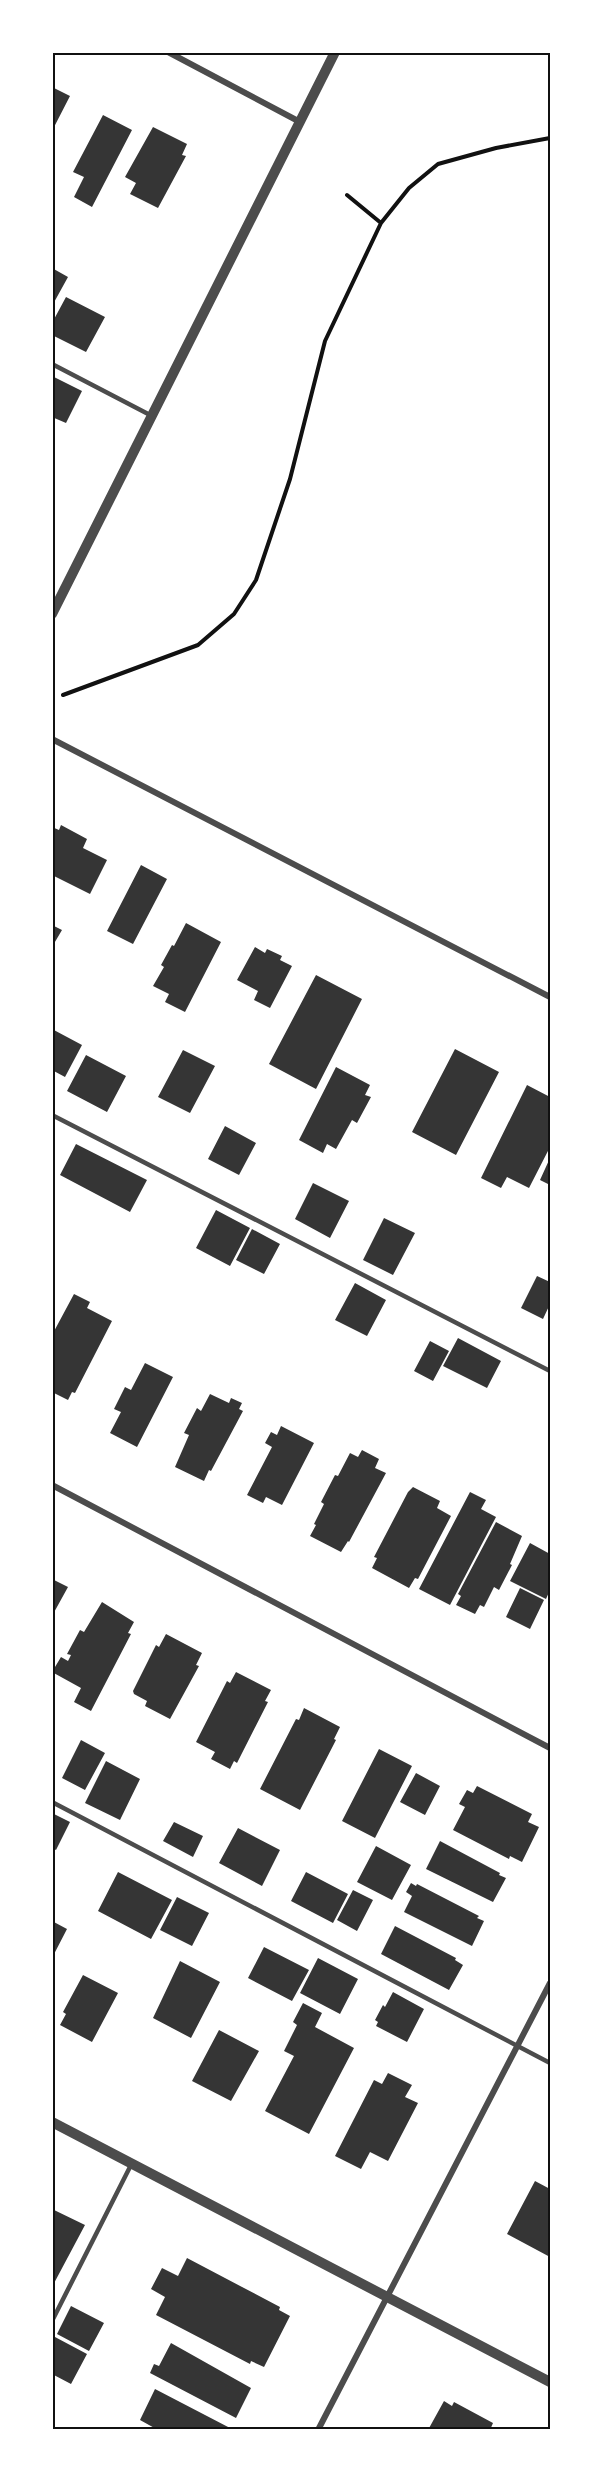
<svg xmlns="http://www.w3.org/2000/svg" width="603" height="2482" font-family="Cabin,sans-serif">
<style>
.building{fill:#353535}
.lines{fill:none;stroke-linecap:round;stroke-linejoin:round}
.path{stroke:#111;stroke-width:4}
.service{stroke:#4c4c4c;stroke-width:4.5}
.minor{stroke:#4c4c4c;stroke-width:6}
.tertiary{stroke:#4c4c4c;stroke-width:10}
.neatline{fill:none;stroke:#111;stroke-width:2}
</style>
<rect width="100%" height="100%" fill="#fff"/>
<path class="building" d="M52,87L70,96L52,131Z
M103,115L132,130L92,207L74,197L84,177L73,172Z
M153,127L187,144L182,155L186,156L158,208L130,194L136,183L125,177Z
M52,268L68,277L52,306Z
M66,297L105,317L86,352L52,335V323Z
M52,376L82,391L66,423L52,417Z
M61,825L87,839L83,848L107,860L90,894L52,875V827L59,830Z
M141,865L167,879L133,944L107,931Z
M186,923L221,942L185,1012L165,1002L169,994L153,986L164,967L161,965L172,945L174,946Z
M52,925L62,930L52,947Z
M255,947L265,953L267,949L282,956L280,960L292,966L270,1008L254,1000L258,991L237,980Z
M316,975L362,999L316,1089L269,1064Z
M52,1029L82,1045L65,1077L52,1070Z
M455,1049L499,1072L456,1155L412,1132Z
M183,1050L215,1066L190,1113L158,1097Z
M86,1055L126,1076L107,1112L67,1091Z
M336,1067L370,1085L365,1095L371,1097L357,1123L352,1120L336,1149L327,1144L323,1153L299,1140Z
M527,1085L550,1097V1147L529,1188L507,1177L501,1188L481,1178Z
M225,1126L256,1143L239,1175L208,1159Z
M76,1144L147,1180L130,1212L60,1175Z
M550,1158V1185L540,1180Z
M313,1183L349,1201L330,1238L295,1219Z
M216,1210L250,1228L230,1266L196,1248Z
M384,1218L415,1233L393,1275L363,1260Z
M252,1229L280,1244L264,1274L236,1260Z
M537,1276L550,1282V1304L543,1319L521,1308Z
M355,1283L386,1300L367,1336L335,1320Z
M74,1294L90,1302L87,1308L112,1321L75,1393L72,1392L68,1400L52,1392V1335Z
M458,1338L501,1361L487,1388L443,1366Z
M430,1341L449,1351L433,1381L414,1371Z
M145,1363L173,1377L137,1447L110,1433L121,1412L114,1409L125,1387L131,1390Z
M210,1394L229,1403L231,1398L242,1403L239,1409L243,1411L211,1471L209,1470L204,1481L175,1467L189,1435L184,1433L197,1408L201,1411Z
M281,1426L314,1443L282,1505L266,1497L263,1503L247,1495L272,1447L265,1443L271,1432L277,1435Z
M362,1450L379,1459L375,1468L386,1473L349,1542L348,1541L341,1552L310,1536L316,1525L314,1524L324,1504L321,1502L335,1475L338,1476L350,1453L358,1457Z
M413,1487L440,1501L437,1508L451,1516L418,1579L415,1578L409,1588L372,1568L377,1558L374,1557L408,1492Z
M470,1492L486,1500L481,1509L496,1517L450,1605L419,1589Z
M496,1522L522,1536L510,1564L512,1565L499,1590L494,1587L484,1607L480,1605L475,1614L456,1605L461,1596L458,1594Z
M530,1543L550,1554V1590L546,1599L510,1581Z
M52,1579L68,1587L52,1616Z
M520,1588L544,1600L530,1629L506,1617Z
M102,1602L134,1622L128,1633L131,1634L91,1711L74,1702L81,1688L52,1672L61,1657L68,1661L71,1655L67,1654L80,1630L84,1632Z
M166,1634L202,1653L196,1665L199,1666L170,1719L145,1706L147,1701L134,1694L133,1691L156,1645L159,1647Z
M236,1672L271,1690L265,1701L268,1702L237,1763L234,1761L230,1769L211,1759L215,1752L196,1742L227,1681L230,1683Z
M304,1708L340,1727L334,1739L336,1740L300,1810L260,1789L296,1719L299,1720Z
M81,1740L105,1753L85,1790L62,1778Z
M379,1749L412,1766L375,1838L342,1821Z
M106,1761L140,1779L120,1820L85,1803Z
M416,1773L440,1786L425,1815L400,1802Z
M477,1786L532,1814L528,1822L539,1827L522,1862L510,1856L509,1859L453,1830L465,1807L459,1804L467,1790L473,1793Z
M52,1813L70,1822L56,1850L52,1848Z
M174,1822L203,1836L193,1857L163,1841Z
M238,1828L280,1850L262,1886L219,1863Z
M440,1841L500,1873L499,1875L506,1878L493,1902L426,1869Z
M376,1846L411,1865L392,1900L357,1882Z
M118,1872L172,1900L151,1939L98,1911Z
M306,1872L348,1894L333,1923L291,1901Z
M411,1883L416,1886L417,1884L479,1916L477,1918L484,1921L472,1946L404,1912L412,1896L406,1892Z
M353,1890L373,1900L357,1931L337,1920Z
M177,1897L209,1913L192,1946L160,1930Z
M52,1921L67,1929L52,1958Z
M395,1926L456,1958L455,1960L463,1965L449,1990L381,1954Z
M264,1947L309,1970L292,2001L248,1978Z
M318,1958L358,1979L340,2014L300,1993Z
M180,1961L220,1982L191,2038L153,2018Z
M83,1975L118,1993L92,2042L60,2025L66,2014L63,2012Z
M393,1992L424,2009L407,2042L376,2026L378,2022L375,2020L383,2005L385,2007Z
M303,2003L322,2013L315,2027L354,2048L309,2134L265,2111L294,2056L284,2051L297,2025L293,2022Z
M219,2030L259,2051L231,2101L192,2081Z
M388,2073L412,2085L405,2097L418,2103L388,2161L370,2152L361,2169L335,2156L374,2080L382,2084Z
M535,2181L550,2189V2257L507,2234Z
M52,2209L85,2225L52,2287Z
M187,2258L280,2307L279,2310L290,2316L264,2367L251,2361L250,2364L156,2315L165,2297L151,2289L162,2268L178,2276Z
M71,2306L104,2323L89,2351L57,2334Z
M55,2337L87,2354L71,2384L52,2374V2341Z
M171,2343L251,2388L236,2418L150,2373L154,2364L159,2366Z
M155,2389L230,2428L229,2430H158L140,2420Z
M444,2401L452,2406L454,2402L493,2423L490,2430H428Z"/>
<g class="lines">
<path class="path" d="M347,195L381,223
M63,695L198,645L234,614L256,580L290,479L325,341L381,223L409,188L438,164L496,148L550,138"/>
<path class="service" d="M52,364L152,416
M52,1115L550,1371
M52,1802L550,2063
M52,2321L132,2163"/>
<path class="minor" d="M168,52L300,122
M52,739L550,997
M52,1485L550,1748
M318,2430L550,1983"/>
<path class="tertiary" d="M52,614L335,52
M52,2122L550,2382"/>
</g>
<rect width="603" height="2482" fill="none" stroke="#ffffff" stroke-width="108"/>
<rect x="54" y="54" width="495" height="2374" class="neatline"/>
</svg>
